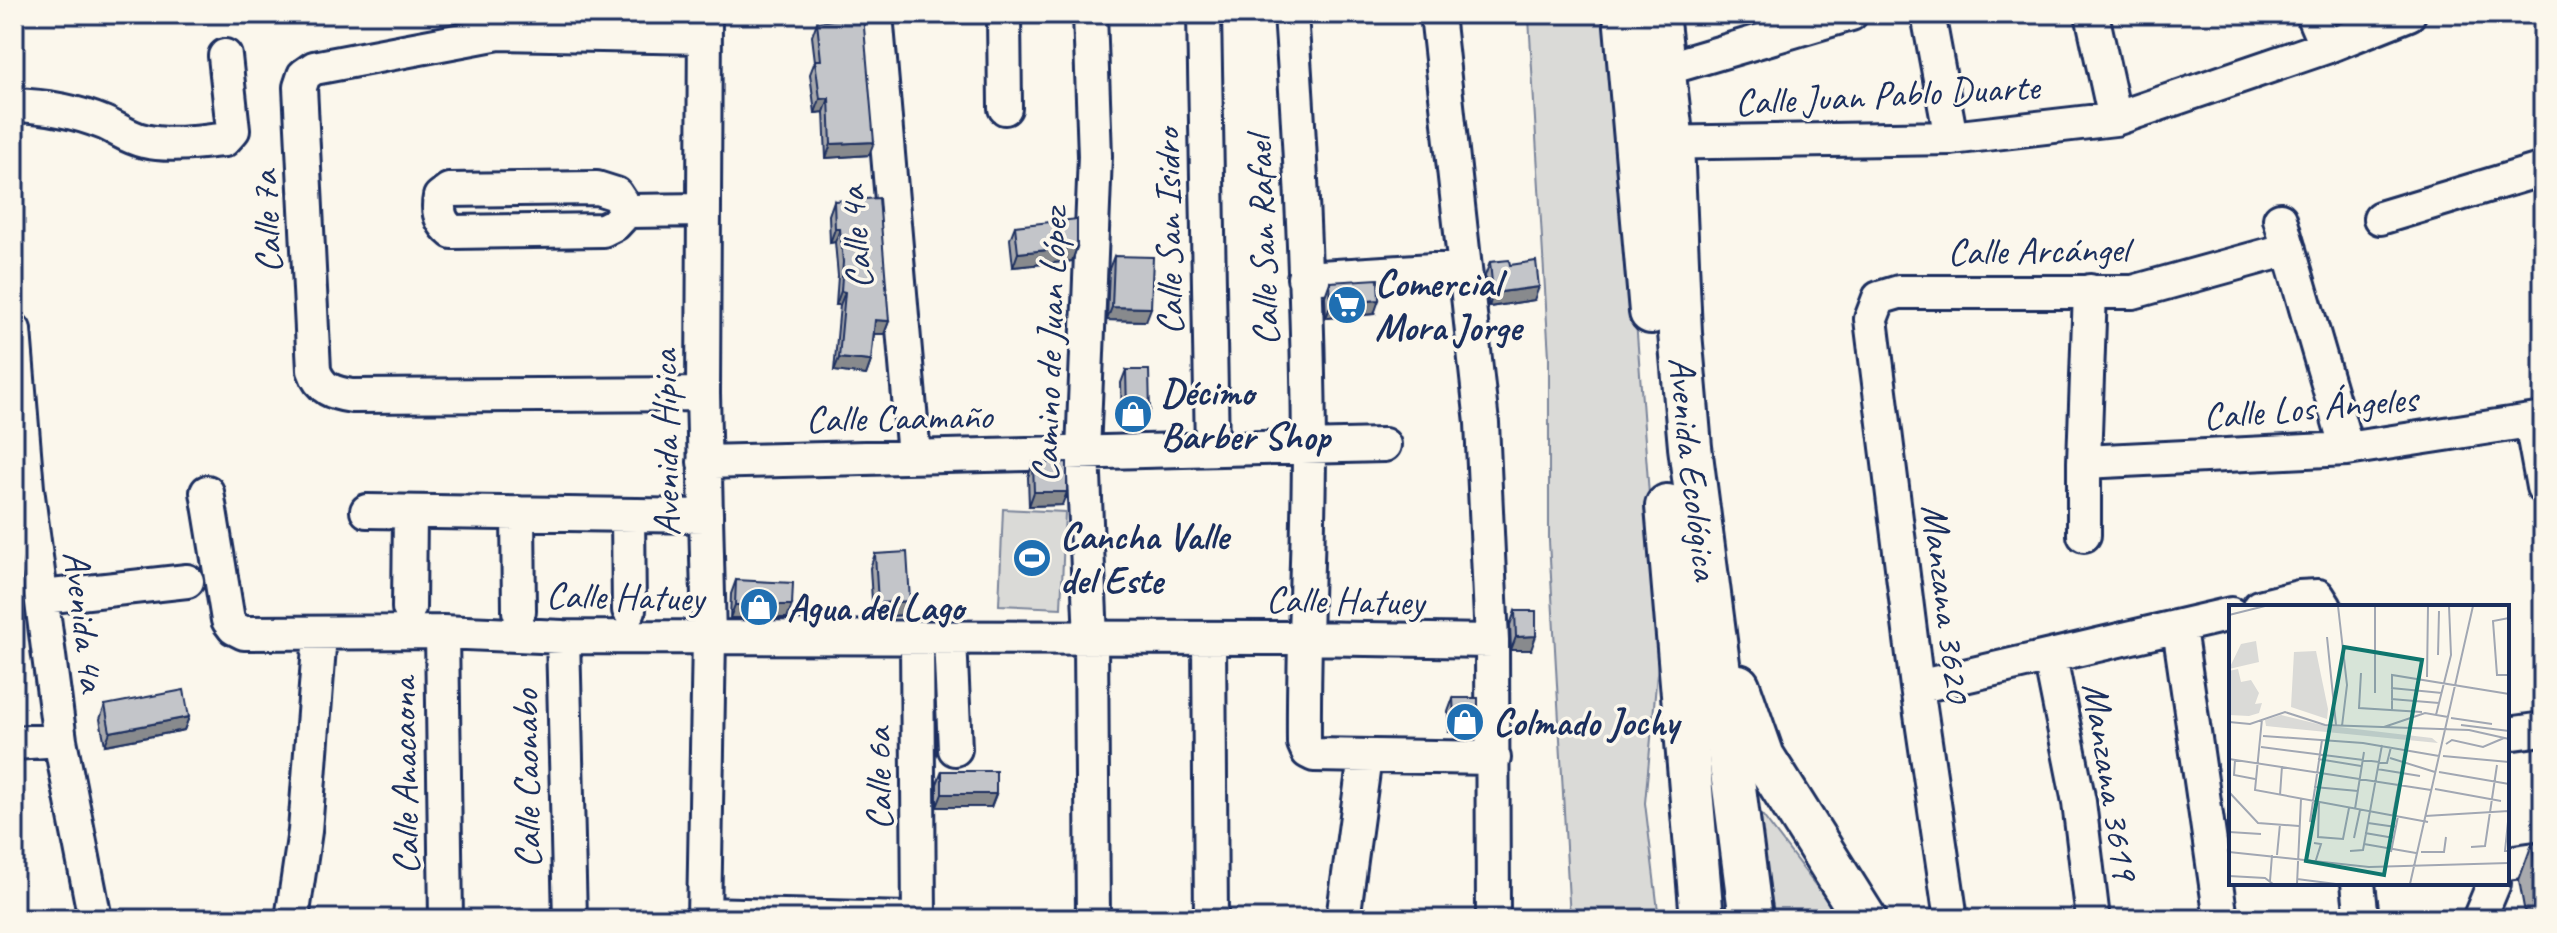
<svg xmlns="http://www.w3.org/2000/svg" width="2557" height="933" font-family="Caveat,sans-serif">
<style>
.green{fill:#dadad7;stroke:#7a849a;stroke-width:2}
.lines{fill:none;stroke-linecap:round;stroke-linejoin:round}
.minor-casing{stroke:#1b2f5e;stroke-width:38}
.major-casing{stroke:#1b2f5e;stroke-width:48}
.minor{stroke:#fbf7ec;stroke-width:32}
.major{stroke:#fbf7ec;stroke-width:42}
.wall{fill:#a8a9ad;stroke:#1b2f5e;stroke-width:2}
.shaded-wall{fill:#888a8d;stroke:#1b2f5e;stroke-width:2}
.building{fill:#c3c5c9;stroke:#1b2f5e;stroke-width:2}
.labels{text-anchor:middle;stroke-width:7;stroke-linejoin:round;paint-order:stroke}
.street-label{font-size:38px;fill:#1b2f5e;stroke:#fbf7ec}
.poi-label{font-size:38px;font-weight:bold;fill:#1b2f5e;stroke:#fbf7ec;text-anchor:start}
.inset-road{fill:none;stroke:#a1a7b3;stroke-width:2}
.view{fill:#0f766e;fill-opacity:0.15;stroke:#0f766e;stroke-width:4}
.inset-edge{fill:none;stroke:#1b2f5e;stroke-width:4}
</style>
<rect width="100%" height="100%" fill="#fbf7ec"/>
<filter id="ink" filterUnits="userSpaceOnUse"><feTurbulence type="fractalNoise" baseFrequency=".0125" numOctaves="2"/><feDisplacementMap in="SourceGraphic" scale="16" xChannelSelector="R" yChannelSelector="G"/><feConvolveMatrix kernelMatrix="1 2 1 2 8 2 1 2 1" color-interpolation-filters="sRGB"/></filter>
<g filter="url(#ink)">
<path class="green" d="M1532,14H1613L1660,641L1645,803L1659,919H1570L1549,541V357L1529,18Z
M1003,509L1065,512L1061,608L999,605Z
M1757,808L1841,919H1775Z"/>
<g class="lines">
<g class="minor-casing">
<path id="minor" d="M876,14L914,456
M1004,14L1005,108
M1090,14L1095,156L1083,452L1091,639L1093,919
M1204,14L1212,448
M1291,14C1301,157 1308,302 1309,445C1309,545 1303,644 1304,743L1308,752L1314,755L1494,758
M1437,14L1482,423L1492,641L1493,919
M1928,14L1951,138
M2092,14L2115,119
M2312,14L2326,47
M1642,70L1665,69L1851,14
M14,105C44,106 77,112 104,123C118,129 129,138 144,141C170,147 197,142 224,140L233,130L225,56
M1651,143L1951,138L2115,119L2326,47L2409,14
M627,211L615,224L603,230L452,232C440,222 437,212 440,197L449,190L597,188L616,194L627,211L704,210
M2380,218L2543,169
M2280,219L2347,449
M1304,278L1465,268
M14,330L27,488L60,740L95,919
M703,394L352,396C333,393 320,389 314,370L300,87L304,75L314,68L499,33L704,37
M2531,422L2543,487
M704,462L1384,445
M2084,462L2347,449L2543,419
M207,492L228,620L234,628L244,633L442,632L563,637L1303,638L1492,641
M367,511L705,516
M518,513L519,611
M628,515L629,610
M2084,535V462L2090,291
M43,597L187,581
M2259,607L2299,597L2318,596L2325,607
M409,608L410,512
M2179,628L2221,919
M442,632L446,919
M563,637L570,919
M1209,638L1211,919
M917,639L919,919
M950,639L955,749
M2050,657L2079,802L2093,919
M1917,687L2231,614
M2507,734L2543,729
M14,743L60,740
M2507,863L2543,858
M2358,883L2362,919
M704,914L909,919
M292,919L305,831L320,634
M704,919L709,637L703,394L705,14
M1343,919L1365,757
M1951,919L1917,687L1871,319L1879,298L1899,292H2133L2289,249
M2479,919L2494,883"/>
</g>
<g class="major-casing">
<g id="major">
<path d="M1625,14L1651,312"/>
<path id="s1" d="M1657,14L1672,143L1680,333L1690,447L1751,919"/>
<path d="M1667,506L1702,919"/>
<path d="M1738,686L1763,757L1865,919"/>
</g>
</g>
<use href="#minor" class="minor"/>
<use href="#major" class="major"/>
</g>
<path class="wall" d="M817,22L869,155L826,158L824,112L815,113L810,74L815,61L812,36Z
M834,201L889,321L884,334H874L871,361L866,375L834,371L840,305H836L838,276L835,242L830,243L829,215Z
M1015,226L1077,247L1072,261L1013,267L1010,239Z
M1114,256L1146,321L1107,320L1109,269Z
M1490,262L1510,265L1534,300L1489,307L1485,276Z
M1330,282L1374,314L1326,318L1325,296Z
M1126,370L1150,411L1145,424L1122,425L1121,383Z
M1033,463L1062,505L1029,506L1028,477Z
M875,554L910,601L905,615L873,617L870,568Z
M736,580L787,618H730L731,594Z
M1515,611L1531,650H1511L1510,625Z
M1453,698L1473,732H1449L1448,712Z
M105,705L189,717L184,730L105,745L100,719Z
M942,771L996,794L991,807H937V784Z
M2543,842V919H2526L2519,880L2532,844Z"/>
<path class="shaded-wall" d="M829,98L824,112L815,113L820,99Z
M874,142L869,155L826,158L831,144Z
M835,229H840L835,242L830,243Z
M1077,247L1072,261L1013,267L1018,253Z
M1539,287L1534,300L1489,307L1493,293Z
M841,291L845,292L840,305H836Z
M1379,300L1374,314L1326,318L1331,304Z
M1112,307L1151,308L1146,321L1107,320Z
M875,320L889,321L884,334H870Z
M839,358L871,361L866,375L834,371Z
M1127,411H1150L1145,424L1122,425Z
M1034,492H1067L1062,505L1029,506Z
M910,601L905,615L873,617L878,603Z
M735,605H792L787,618H730Z
M1536,636L1531,650H1511L1516,637Z
M189,717L184,730L105,745L110,732Z
M1454,718H1478L1473,732H1449Z
M942,794H996L991,807H937Z
M2541,895H2543V919H2532Z"/>
<path class="building" d="M863,16L874,142L831,144L829,98L820,99L815,60H821L817,22Z
M879,198L889,321L875,320L871,361L839,358L845,292L841,291L843,262L840,229H835L834,201Z
M1077,219V247L1018,253L1015,226Z
M1114,256L1153,257L1151,308L1112,307Z
M1509,260L1510,265L1536,261L1539,287L1493,293L1490,262Z
M1378,279L1379,300L1331,304L1330,282Z
M1126,370H1149L1150,411H1127Z
M1067,462V492H1034L1033,463Z
M907,552L910,601L878,603L875,554Z
M736,580L793,583L792,605H735Z
M1515,611H1536V636L1516,637Z
M184,690L189,717L110,732L105,705Z
M1453,698H1478V718H1454Z
M942,771H996V794H942Z
M2543,842V895H2541L2532,844Z
M1116,914L1157,916L1156,919H1116Z"/>
</g>
<defs>
<g id="supermarket-disc" transform="scale(2)"><circle r="9.5" fill="#1f6fb2" stroke="#fbf7ec"/><path d="M-6-5.5h2.5l.6 2H6L4.5 2H-2.5L-4.4-4H-6ZM-1.5 3.2a1.3 1.3 0 1 0 .1 0ZM3 3.2a1.3 1.3 0 1 0 .1 0Z" fill="#fff"/></g>
<g id="shop-disc" transform="scale(2)"><circle r="9.5" fill="#1f6fb2" stroke="#fbf7ec"/><path d="M-5-2.5h2.3a2.7 3.5 0 0 1 5.4 0H5L5.5 6h-11ZM-1.5-2.5h3a1.5 2.3 0 0 0-3 0Z" fill="#fff"/></g>
<g id="stadium-disc" transform="scale(2)"><circle r="9.5" fill="#1f6fb2" stroke="#fbf7ec"/><path d="M0-5a6.5 5 0 1 0 0 10a6.5 5 0 1 0 0-10ZM-3.5-1.8h7v3.6h-7Z" fill="#fff"/></g>
</defs>
<g fill-rule="evenodd">
<use href="#supermarket-disc" x="1347" y="305"/>
<use href="#shop-disc" x="1133" y="414"/>
<use href="#stadium-disc" x="1032" y="558"/>
<use href="#shop-disc" x="759" y="607"/>
<use href="#shop-disc" x="1465" y="722"/>
</g>
<g class="labels">
<g class="street-label">
<text transform="translate(1887 94) rotate(-3)" y="13">Calle Juan Pablo Duarte</text>
<text transform="translate(266 222) rotate(-93)" y="13">Calle 7a</text>
<text transform="translate(1168 232) rotate(-91)" y="13">Calle San Isidro</text>
<text transform="translate(855 238) rotate(-95)" y="13">Calle 4a</text>
<text transform="translate(1262 241) rotate(-92)" y="13">Calle San Rafael</text>
<text transform="translate(2038 250) rotate(-1)" y="13">Calle Arcángel</text>
<text transform="translate(1049 345) rotate(-88)" y="13">Camino de Juan López</text>
<text transform="translate(2310 407) rotate(-5)" y="13">Calle Los Ángeles</text>
<text transform="translate(899 417) rotate(-1)" y="13">Calle Caamaño</text>
<text transform="translate(665 443) rotate(-91)" y="13">Avenida Hípica</text>
<text dy="13" stroke="none"><textPath href="#s1" startOffset="456">Avenida Ecológica</textPath></text>
<text transform="translate(625 596) rotate(1)" y="13">Calle Hatuey</text>
<text transform="translate(1345 600) rotate(1)" y="13">Calle Hatuey</text>
<text transform="translate(1947 603) rotate(83)" y="13">Manzana 3620</text>
<text transform="translate(85 621) rotate(83)" y="13">Avenida 4a</text>
<text transform="translate(404 776) rotate(-91)" y="13">Calle Anacaona</text>
<text transform="translate(526 779) rotate(-91)" y="13">Calle Caonabo</text>
<text transform="translate(878 779) rotate(-91)" y="13">Calle 6a</text>
<text transform="translate(2111 781) rotate(81)" y="13">Manzana 3619</text>
</g>
<g class="poi-label">
<text x="1375" y="296">Comercial<tspan x="1375" dy="44">Mora Jorge</tspan></text>
<text x="1161" y="405">Décimo<tspan x="1161" dy="44">Barber Shop</tspan></text>
<text x="1060" y="549">Cancha Valle<tspan x="1060" dy="44">del Este</tspan></text>
<text x="787" y="620">Agua del Lago</text>
<text x="1493" y="735">Colmado Jochy</text>
</g>
</g>
<g transform="translate(2229 605)">
<rect width="280" height="280" fill="#fbf7ec"/>
<path d="M27,36L30,57L0,64L12,39ZM87,46L99,104L98,114L62,102L65,47ZM9,64L12,77L22,75L30,88L26,99L33,98L30,108L20,111L0,110V66ZM52,110L93,120L203,133L209,138L37,121L36,115Z" fill="#dadad7"/>
<path class="inset-road" d="M109,1L118,80L113,121M146,1V88M0,10L36,1M280,13L264,16L268,70H280M98,32L107,120M209,50L210,6M132,68L130,103L193,107M198,72L199,1M162,83L213,88M162,94L210,98M163,105V70L280,89M207,110L222,50L220,1M222,113L263,119M33,114L26,185L199,217M0,117L21,119L56,107L96,120L240,125L280,134M232,120L280,126M155,122L196,108L219,112M34,131L134,138L210,151M217,139L223,135L254,142L275,133M32,142L158,158L162,142M214,151L280,157M161,153L206,167M0,154L202,185M89,154L132,161M6,155L5,170L26,174M148,164L191,171M210,167L280,179M85,182L129,186M206,184L272,196M0,187L29,218L70,221M51,190L53,161M90,198L89,232L114,234L120,203M126,204L135,147M280,207L276,246H280M164,210L170,178M196,211L280,206M81,217L93,135M139,218L167,222M0,227L32,229M136,228L165,233M125,233L131,205M85,238L92,239L86,258M135,239L187,248M242,242L256,241L268,160M121,246L134,245L153,140M0,247L140,262L280,258M162,247L169,211M192,247H215L217,232M48,250L51,219M0,271L36,273L44,279M68,274L107,279M41,276L43,250M68,279L72,194M181,279L244,1M251,279H280"/>
<path class="view" d="M115,42L193,55L155,270L77,256Z"/>
<rect width="280" height="280" class="inset-edge"/>
</g>
<rect width="2557" height="933" fill="none" stroke="#fbf7ec" stroke-width="48"/>
<rect x="24" y="24" width="2509" height="885" fill="none" stroke="#1b2f5e" stroke-width="3" filter="url(#ink)"/>
</svg>
